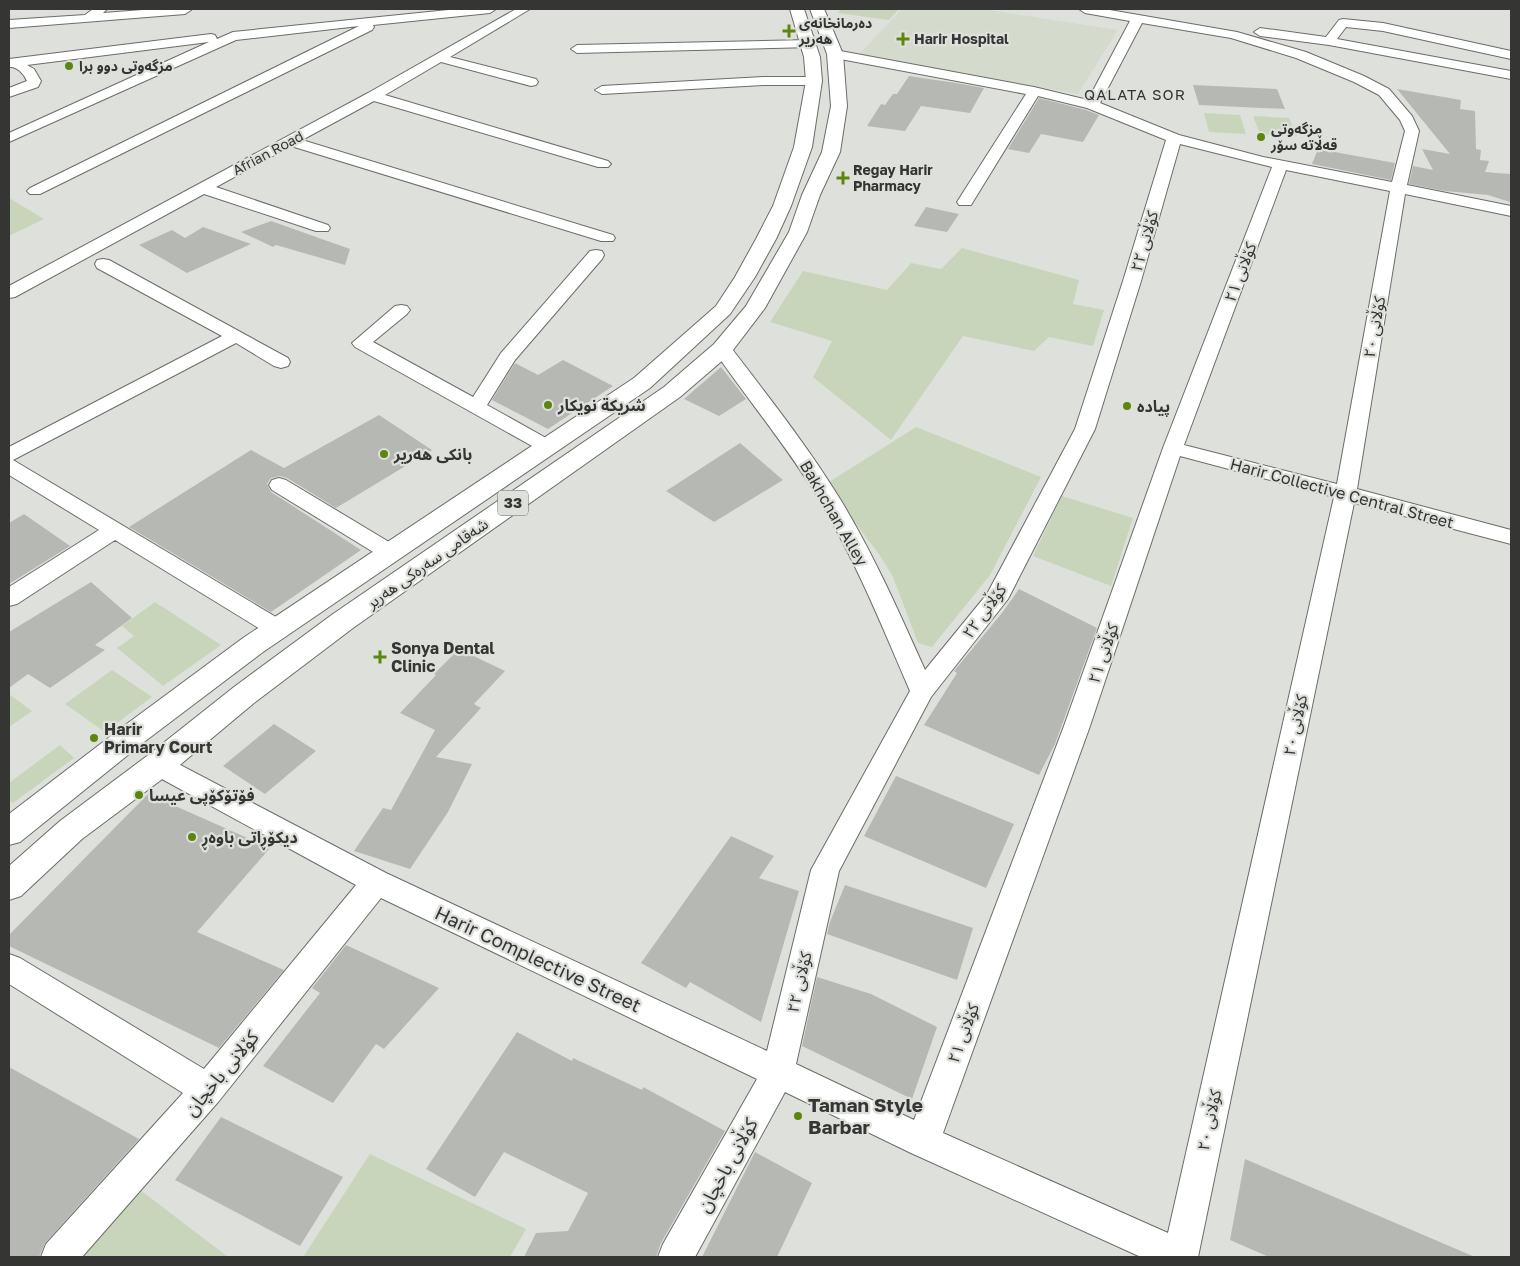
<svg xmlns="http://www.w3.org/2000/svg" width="1520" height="1266" font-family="'Golos Text','Noto Sans Arabic',sans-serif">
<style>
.built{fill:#d4dbcd}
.green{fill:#c8d5ba}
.building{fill:#b6b9b3}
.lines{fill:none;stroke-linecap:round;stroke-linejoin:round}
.minor-casing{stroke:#6b6d68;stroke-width:2}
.primary-casing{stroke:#6b6d68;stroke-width:2}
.minor{fill:#fff;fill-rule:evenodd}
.primary{fill:#fff;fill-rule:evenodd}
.poi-dot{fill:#5d860f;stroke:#dee1db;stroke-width:2}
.labels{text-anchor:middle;stroke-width:4.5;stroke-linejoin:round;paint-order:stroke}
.far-poi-label{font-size:14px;font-weight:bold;fill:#353634;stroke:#dee1db;text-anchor:start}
.far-street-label{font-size:14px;fill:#353634;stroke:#dee1db}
.far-neighbourhood-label{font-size:15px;letter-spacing:1px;fill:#353634;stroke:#dee1db}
.shield{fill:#dee1db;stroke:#686966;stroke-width:1}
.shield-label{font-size:15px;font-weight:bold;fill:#353634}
.street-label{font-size:16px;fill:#353634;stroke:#dee1db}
.poi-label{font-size:16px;font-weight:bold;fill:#353634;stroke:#dee1db;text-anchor:start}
.near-street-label{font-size:19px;fill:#353634;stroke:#dee1db}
.near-poi-label{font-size:19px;font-weight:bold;fill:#353634;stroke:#dee1db;text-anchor:start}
</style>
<rect width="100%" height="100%" fill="#dee1db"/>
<path class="built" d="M902,9H982L1118,30L1078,94L857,56Z"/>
<path class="green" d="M841,9H899L889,20L838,13Z
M1204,113L1240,115L1246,134L1209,132Z
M1253,116L1289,118L1297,136L1260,134Z
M9,198L44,219L9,236Z
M962,248L1079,280L1073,304L1104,310L1093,346L1049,337L1034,351L963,336L891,440L813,377L832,341L770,322L803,271L887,290L911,263L941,269Z
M916,427L1041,477L990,575L932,647L918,643L893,577L881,557L826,484Z
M1062,496L1133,518L1111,586L1033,556Z
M155,602L221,645L163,686L117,648L134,636L122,626Z
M112,670L152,697L105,732L65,704Z
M9,694L32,711L9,727Z
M60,745L74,758L13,803L9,800V783Z
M370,1154L526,1229L510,1257H303Z
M139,1189L228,1257H82Z"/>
<path class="building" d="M909,76L956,83L984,88L970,113L921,106L905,131L867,126L881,104L885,105L893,94H897Z
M1193,85L1277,89L1285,109L1199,105Z
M1397,89L1461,100L1460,109L1475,111L1476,149L1481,150L1480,160L1489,161L1485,172L1510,174V202L1488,195L1445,191L1409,184L1413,166L1433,170L1422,149L1450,154Z
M1039,98L1086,110L1099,115L1083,142L1041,134L1029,153L1008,149Z
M1318,149L1395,163L1391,180L1312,164Z
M926,207L959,214L947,232L914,226Z
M271,221L350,249L345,265L276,245L273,247L241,232Z
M203,227L251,244L187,273L139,245L172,230L185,238Z
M563,360L613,386L548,429L492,400L515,363L538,375Z
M721,367L746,399L719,416L684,399Z
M379,415L432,450L336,508L287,478L280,476L271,478L267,484L271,492L361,550L271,612L129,527L251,450L284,468Z
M740,443L783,480L714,522L666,491Z
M24,514L70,546L9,584V523Z
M91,582L132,618L95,645L105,650L50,688L28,674L9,688V632Z
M1019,589L1097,628L1055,744L1039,775L924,725L957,673L954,671L1002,613Z
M459,649L505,671L474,704L481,708L436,757L472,764L448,812L410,869L354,851L383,808L391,810L435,730L400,713L436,675L434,674Z
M274,724L316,751L265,794L223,766Z
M896,776L1014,824L986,888L864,836Z
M148,794L270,848L197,932L284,970L219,1048L9,946V935Z
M731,836L774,856L759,878L799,891L761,1022L690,982L686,988L641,963Z
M845,885L973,928L957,980L827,934L830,922Z
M346,945L439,988L384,1049L376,1044L333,1103L263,1066L320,993L312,988Z
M817,977L871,994L937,1027L912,1099L802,1046Z
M517,1032L572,1061L573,1058L642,1090L643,1087L725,1131L661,1243L656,1257H524L536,1233L568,1231L588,1193L504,1152L475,1197L426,1169Z
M9,1067L139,1139L45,1243L39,1257H9Z
M221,1117L343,1177L300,1246L175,1180Z
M755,1152L812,1183L777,1257H702Z
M1245,1159L1365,1210L1475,1257H1269L1230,1240Z"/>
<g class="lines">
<g class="minor-casing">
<path id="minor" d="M93,9H107L103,13L156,9L191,10L185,14L9,28V20L85,15Z
M458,9H496L490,13L373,25L374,27L372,30L40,194H30L27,191L30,188L359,26L236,40L9,142V133L209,42L27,65L34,69L41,81L38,87L9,97V88L27,81C24,74 17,66 9,67V59L211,34L215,35L217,39L233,32Z
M516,9H530L450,57L536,79L538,82L536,85L531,86L441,62L385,95L608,161L611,164L608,167H598L374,101L302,140L613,235L615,238L613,241H601L291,146L216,187L328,225L330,228L328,231H316L204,194L15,297L9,298V286L368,93Z
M1079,9H1104L1237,32L1306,52L1364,76L1389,89L1412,116L1419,131L1407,185L1511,206V216L1405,194L1357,489L1511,530V544L1354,503L1198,1257H1141L911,1153L785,1092L695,1257H658L663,1244L757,1079L381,898L219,1101L82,1257H41L46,1244L183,1093L9,984V954L20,958L204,1069L356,885L149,772L145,765L149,758L158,754L167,758L386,873L767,1051L811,870L910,691C882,626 855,559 818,498C787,446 747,399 713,349L715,345L722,343L729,345C767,395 807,445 840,499C873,553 899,612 925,670L987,594L1075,429L1123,281L1166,140L1087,108L1038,96L971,205H959L957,202L1026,94L835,58L829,54L835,50L1034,87L1088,100L1130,21L1085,13ZM1142,23L1231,38L1296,58L1354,82L1379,95L1400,120L1405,131L1392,182L1263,157L1179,135L1100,103ZM1180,144L1272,167L1163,448L1064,726L914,1120L796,1064L839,871L931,697L1008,599L1095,429L1141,281ZM1286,170L1390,191L1337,484L1184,445ZM1180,456L1334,497L1168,1233L943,1133L1090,726Z
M1343,19L1383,23L1511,51V59L1383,31L1346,27L1337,39L1511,71V79L1329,45L1260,36L1254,32L1260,28L1326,37L1339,20Z
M809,40L815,44L814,47L577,53L571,49L577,45Z
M763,77H814L821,81L814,85H763L602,94L595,90L602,86Z
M596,250L602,251L604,255L602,259L515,360L487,405L555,443L558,447L555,451L548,453L541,451L355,347L352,343L395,306L401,305L407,306L410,310L407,314L373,342L473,397L501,353L590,251Z
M103,259L109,260L288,358L290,362L288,366L281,368L274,366L236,343L13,460L286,623L290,629L286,635L278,638L270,635L115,540L17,604L9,606V587L99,530L9,475V447L222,336L97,268L95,264L97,260Z
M279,478L286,480L399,548L402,553L399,558L391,561L383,558L272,490L269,485L272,480Z"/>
</g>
<g class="primary-casing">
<path id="primary" d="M790,9H804L820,57L822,81L812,147L791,206L776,239L755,277L730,314L650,388L263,652L144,742L20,842L9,845V814L124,726L243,638L634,378L716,306L735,277L756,239L773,206L794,147L806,81L804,57Z
M810,9H824L843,54L847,106L840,152L820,195L807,232L765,308L730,354L680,397L353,628L254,703L169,774L82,839L21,896L9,900V866L60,821L147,756L234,687L333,614L664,387L714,344L746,306L789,232L802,195L822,152L831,106L827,54Z"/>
</g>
<use href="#minor" class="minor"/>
<use href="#primary" class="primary"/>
</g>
<g class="poi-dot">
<path d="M786.5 23.5h5v5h5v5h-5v5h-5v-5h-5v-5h5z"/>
<path d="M900.5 31.5h5v5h5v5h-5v5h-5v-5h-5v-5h5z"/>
<circle cx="69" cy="66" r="5"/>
<circle cx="1261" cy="137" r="5"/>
<path d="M840.5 170.5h5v5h5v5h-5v5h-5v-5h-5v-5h5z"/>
<circle cx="548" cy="405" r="5"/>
<circle cx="1127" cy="406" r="5"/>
<circle cx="384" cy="454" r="5"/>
<path d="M377.5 649.5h5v5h5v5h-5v5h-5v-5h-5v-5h5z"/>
<circle cx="94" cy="738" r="5"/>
<circle cx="139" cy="795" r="5"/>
<circle cx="192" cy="837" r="5"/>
<circle cx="798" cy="1116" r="5"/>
</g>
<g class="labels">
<g class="far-poi-label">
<text x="799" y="28">دەرمانخانەی<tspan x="799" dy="16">هەریر</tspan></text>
<text x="914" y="44">‌Harir Hospital</text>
<text x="79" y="71">مزگەوتی دوو برا</text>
<text x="1271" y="134">مزگەوتی<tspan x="1271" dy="16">قەڵاتە سۆر</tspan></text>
<text x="853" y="175">Regay Harir<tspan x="853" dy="16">Pharmacy</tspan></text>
</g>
<g class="far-street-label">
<text transform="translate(268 153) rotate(-28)" y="5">Afrian Road</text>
</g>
<g class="far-neighbourhood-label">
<text x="1135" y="100">QALATA SOR</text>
</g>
<rect class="shield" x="498" y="490.5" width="30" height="25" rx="4"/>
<g class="shield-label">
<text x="513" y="508">33</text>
</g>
<g class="street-label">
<text transform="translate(1144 241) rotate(-74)" y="6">کۆڵانی ٢٢</text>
<text transform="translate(1240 272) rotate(-69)" y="6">کۆڵانی ٢١</text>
<text transform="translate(1374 327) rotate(-80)" y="6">کۆڵانی ٢٠</text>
<text transform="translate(1342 493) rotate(15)" y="6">Harir Collective Central Street</text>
<text transform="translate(834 513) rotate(60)" y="6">Bakhchan Alley</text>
<text transform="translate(427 563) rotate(-35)" y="6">شەقامی سەرەکی هەریر</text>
<text transform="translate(984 611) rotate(-54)" y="6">کۆڵانی ٢٢</text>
<text transform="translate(1103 653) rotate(-71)" y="6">کۆڵانی ٢١</text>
<text transform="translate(1295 725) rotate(-78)" y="6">کۆڵانی ٢٠</text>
<text transform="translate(799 982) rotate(-77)" y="6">کۆڵانی ٢٢</text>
<text transform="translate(963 1033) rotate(-70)" y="6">کۆڵانی ٢١</text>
<text transform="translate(1209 1120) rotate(-78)" y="6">کۆڵانی ٢٠</text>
</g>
<g class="poi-label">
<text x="558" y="411">شريكة نويكار</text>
<text x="1137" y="412">پیادە</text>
<text x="394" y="460">بانکی هەریر</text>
<text x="391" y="654">Sonya Dental<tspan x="391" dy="18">Clinic</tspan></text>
<text x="104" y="735">Harir<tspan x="104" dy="18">Primary Court</tspan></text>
<text x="149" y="801">فۆتۆکۆپی عیسا</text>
<text x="202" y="843">دیکۆڕاتی باوەڕ</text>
</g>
<g class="near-street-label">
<text transform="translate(538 959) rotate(25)" y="7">Harir Complective Street</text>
<text transform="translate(221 1073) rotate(-50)" y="7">کۆلانی باخچان</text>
<text transform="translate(727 1165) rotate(-61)" y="7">کۆڵانی باخچان</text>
</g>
<g class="near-poi-label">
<text x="808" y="1112">Taman Style<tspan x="808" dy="22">Barbar</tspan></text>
</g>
</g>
<rect width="1520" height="1266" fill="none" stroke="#353634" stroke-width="20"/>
</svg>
